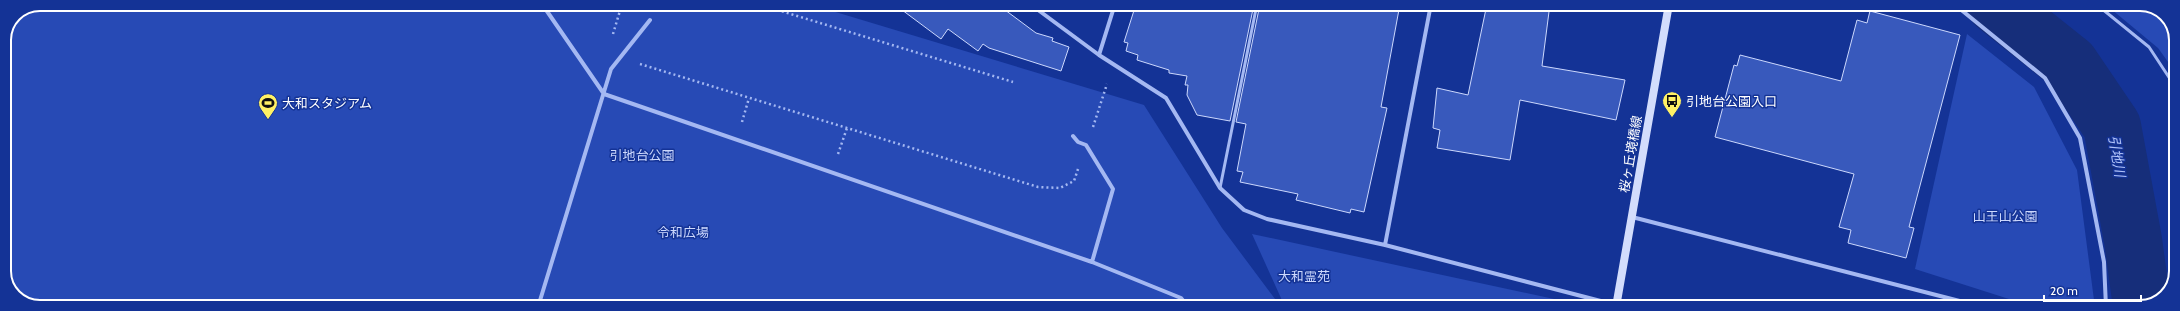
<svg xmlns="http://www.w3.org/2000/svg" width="2180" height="311" font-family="Cabin,'Noto Sans JP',sans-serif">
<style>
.green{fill:#274ab5}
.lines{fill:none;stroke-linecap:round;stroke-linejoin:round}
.river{stroke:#162e7a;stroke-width:58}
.building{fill:#3859bc;stroke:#ccd8fd}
.path{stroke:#a4b8f2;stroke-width:2.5;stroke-dasharray:2 3;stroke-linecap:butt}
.lane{stroke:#a4b8f2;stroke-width:3}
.street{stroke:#a4b8f2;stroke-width:4}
.secondary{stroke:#d3ddfc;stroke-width:8}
.labels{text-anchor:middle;stroke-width:3;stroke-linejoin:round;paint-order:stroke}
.poi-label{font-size:13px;fill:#fff;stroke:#143396;text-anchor:start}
.street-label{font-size:13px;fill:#fff;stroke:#143396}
.park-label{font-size:13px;fill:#ccd8fd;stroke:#143396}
.water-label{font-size:14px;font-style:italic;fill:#b1c3f9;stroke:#143396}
.rim{fill:none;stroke:#fff;stroke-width:2}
</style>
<rect width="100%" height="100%" fill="#143396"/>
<path class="green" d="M40,4H809L1144,105L1222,228L1281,307H35L14,296L4,276V40L15,14Z
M2105,4C2133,4 2169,0 2176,36C2178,47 2176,61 2176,73L2158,48Z
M1967,34L2034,87L2077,170L2094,300L2085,307H2034L1915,269Z
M1252,234L1582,305V307H1285Z"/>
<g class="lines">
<path class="river" d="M1995,4L2070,64L2112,126L2133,240L2142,306"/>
</g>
<path class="building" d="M894,4H997L1036,33L1053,38L1052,41L1069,47L1061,71L989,48L983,44L978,51L948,29L941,39Z
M1136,4H1254L1230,121L1197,115L1187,95L1188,85H1185L1187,76L1169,73V70L1137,60L1138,55L1126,51L1128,43L1124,42Z
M1260,4H1400L1381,107L1387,108L1364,212L1351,209L1350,213L1296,200L1298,194L1240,182L1243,172L1237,171L1246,124L1236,122Z
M1487,4H1550L1542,66L1625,80L1616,120L1520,100L1510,160L1437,148L1440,130L1433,128L1437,88L1468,95Z
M1870,11L1960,35L1909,227L1914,228L1906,258L1848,243L1851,230L1839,227L1854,174L1715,137L1734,65L1737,66L1740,55L1841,81L1857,20L1867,23Z"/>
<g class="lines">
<path class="path" d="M758,4L1013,82
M613,34L622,4
M640,64L1038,187L1060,188L1074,181L1078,169
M742,122L749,98
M1093,127L1107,84
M838,154L847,128"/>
<path class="lane" d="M2096,4L2149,47L2176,88
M1220,188L1257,4"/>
<path class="street" d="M542,4L604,94L1092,262L1181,298L1188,307
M1030,4L1099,55L1166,98L1220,188L1244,210L1267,219L1385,245L1616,305
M1954,4L2045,78L2080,138L2104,262L2106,307
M1099,55L1115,4
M1073,136L1078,142L1086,145L1113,189L1092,262
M1632,217L1983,307
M1385,245L1431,4
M538,307L611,69L650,20"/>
<path class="secondary" d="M1616,307L1669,4"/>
</g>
<defs>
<g id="bus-pin" transform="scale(1)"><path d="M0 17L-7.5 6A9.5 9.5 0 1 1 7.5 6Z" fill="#fff165" stroke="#143396"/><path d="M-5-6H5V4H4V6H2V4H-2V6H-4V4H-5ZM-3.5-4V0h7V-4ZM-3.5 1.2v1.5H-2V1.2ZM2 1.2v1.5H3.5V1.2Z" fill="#111"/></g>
<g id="stadium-pin" transform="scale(1)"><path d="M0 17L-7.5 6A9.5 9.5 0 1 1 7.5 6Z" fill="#fff165" stroke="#143396"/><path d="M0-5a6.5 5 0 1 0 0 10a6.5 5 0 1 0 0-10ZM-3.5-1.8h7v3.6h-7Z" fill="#111"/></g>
</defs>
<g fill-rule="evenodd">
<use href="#bus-pin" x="1672" y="101"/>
<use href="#stadium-pin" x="268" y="103"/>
</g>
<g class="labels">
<g class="poi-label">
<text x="1686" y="106">引地台公園入口</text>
<text x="282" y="108">大和スタジアム</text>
</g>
<g class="street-label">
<text transform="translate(1630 154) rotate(-80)" y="5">桜ヶ丘境橋線</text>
</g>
<g class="park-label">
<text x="642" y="160">引地台公園</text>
<text x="2005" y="221">山王山公園</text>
<text x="683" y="237">令和広場</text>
<text x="1304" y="281">大和霊苑</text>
</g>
<g class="water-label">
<text transform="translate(2117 156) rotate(81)" y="5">引地川</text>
</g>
</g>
<path d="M0 0H2180V311H0ZM40 11H2140A29 29 0 0 1 2169 40V271A29 29 0 0 1 2140 300H40A29 29 0 0 1 11 271V40A29 29 0 0 1 40 11Z" fill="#143396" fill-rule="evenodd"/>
<path class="rim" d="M40 11H2140A29 29 0 0 1 2169 40V271A29 29 0 0 1 2140 300H40A29 29 0 0 1 11 271V40A29 29 0 0 1 40 11Z"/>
<path d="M2044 295v6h97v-6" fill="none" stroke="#ffffff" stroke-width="2"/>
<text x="2050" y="295" font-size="12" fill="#ffffff" stroke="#143396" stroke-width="3" paint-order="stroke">20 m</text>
</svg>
